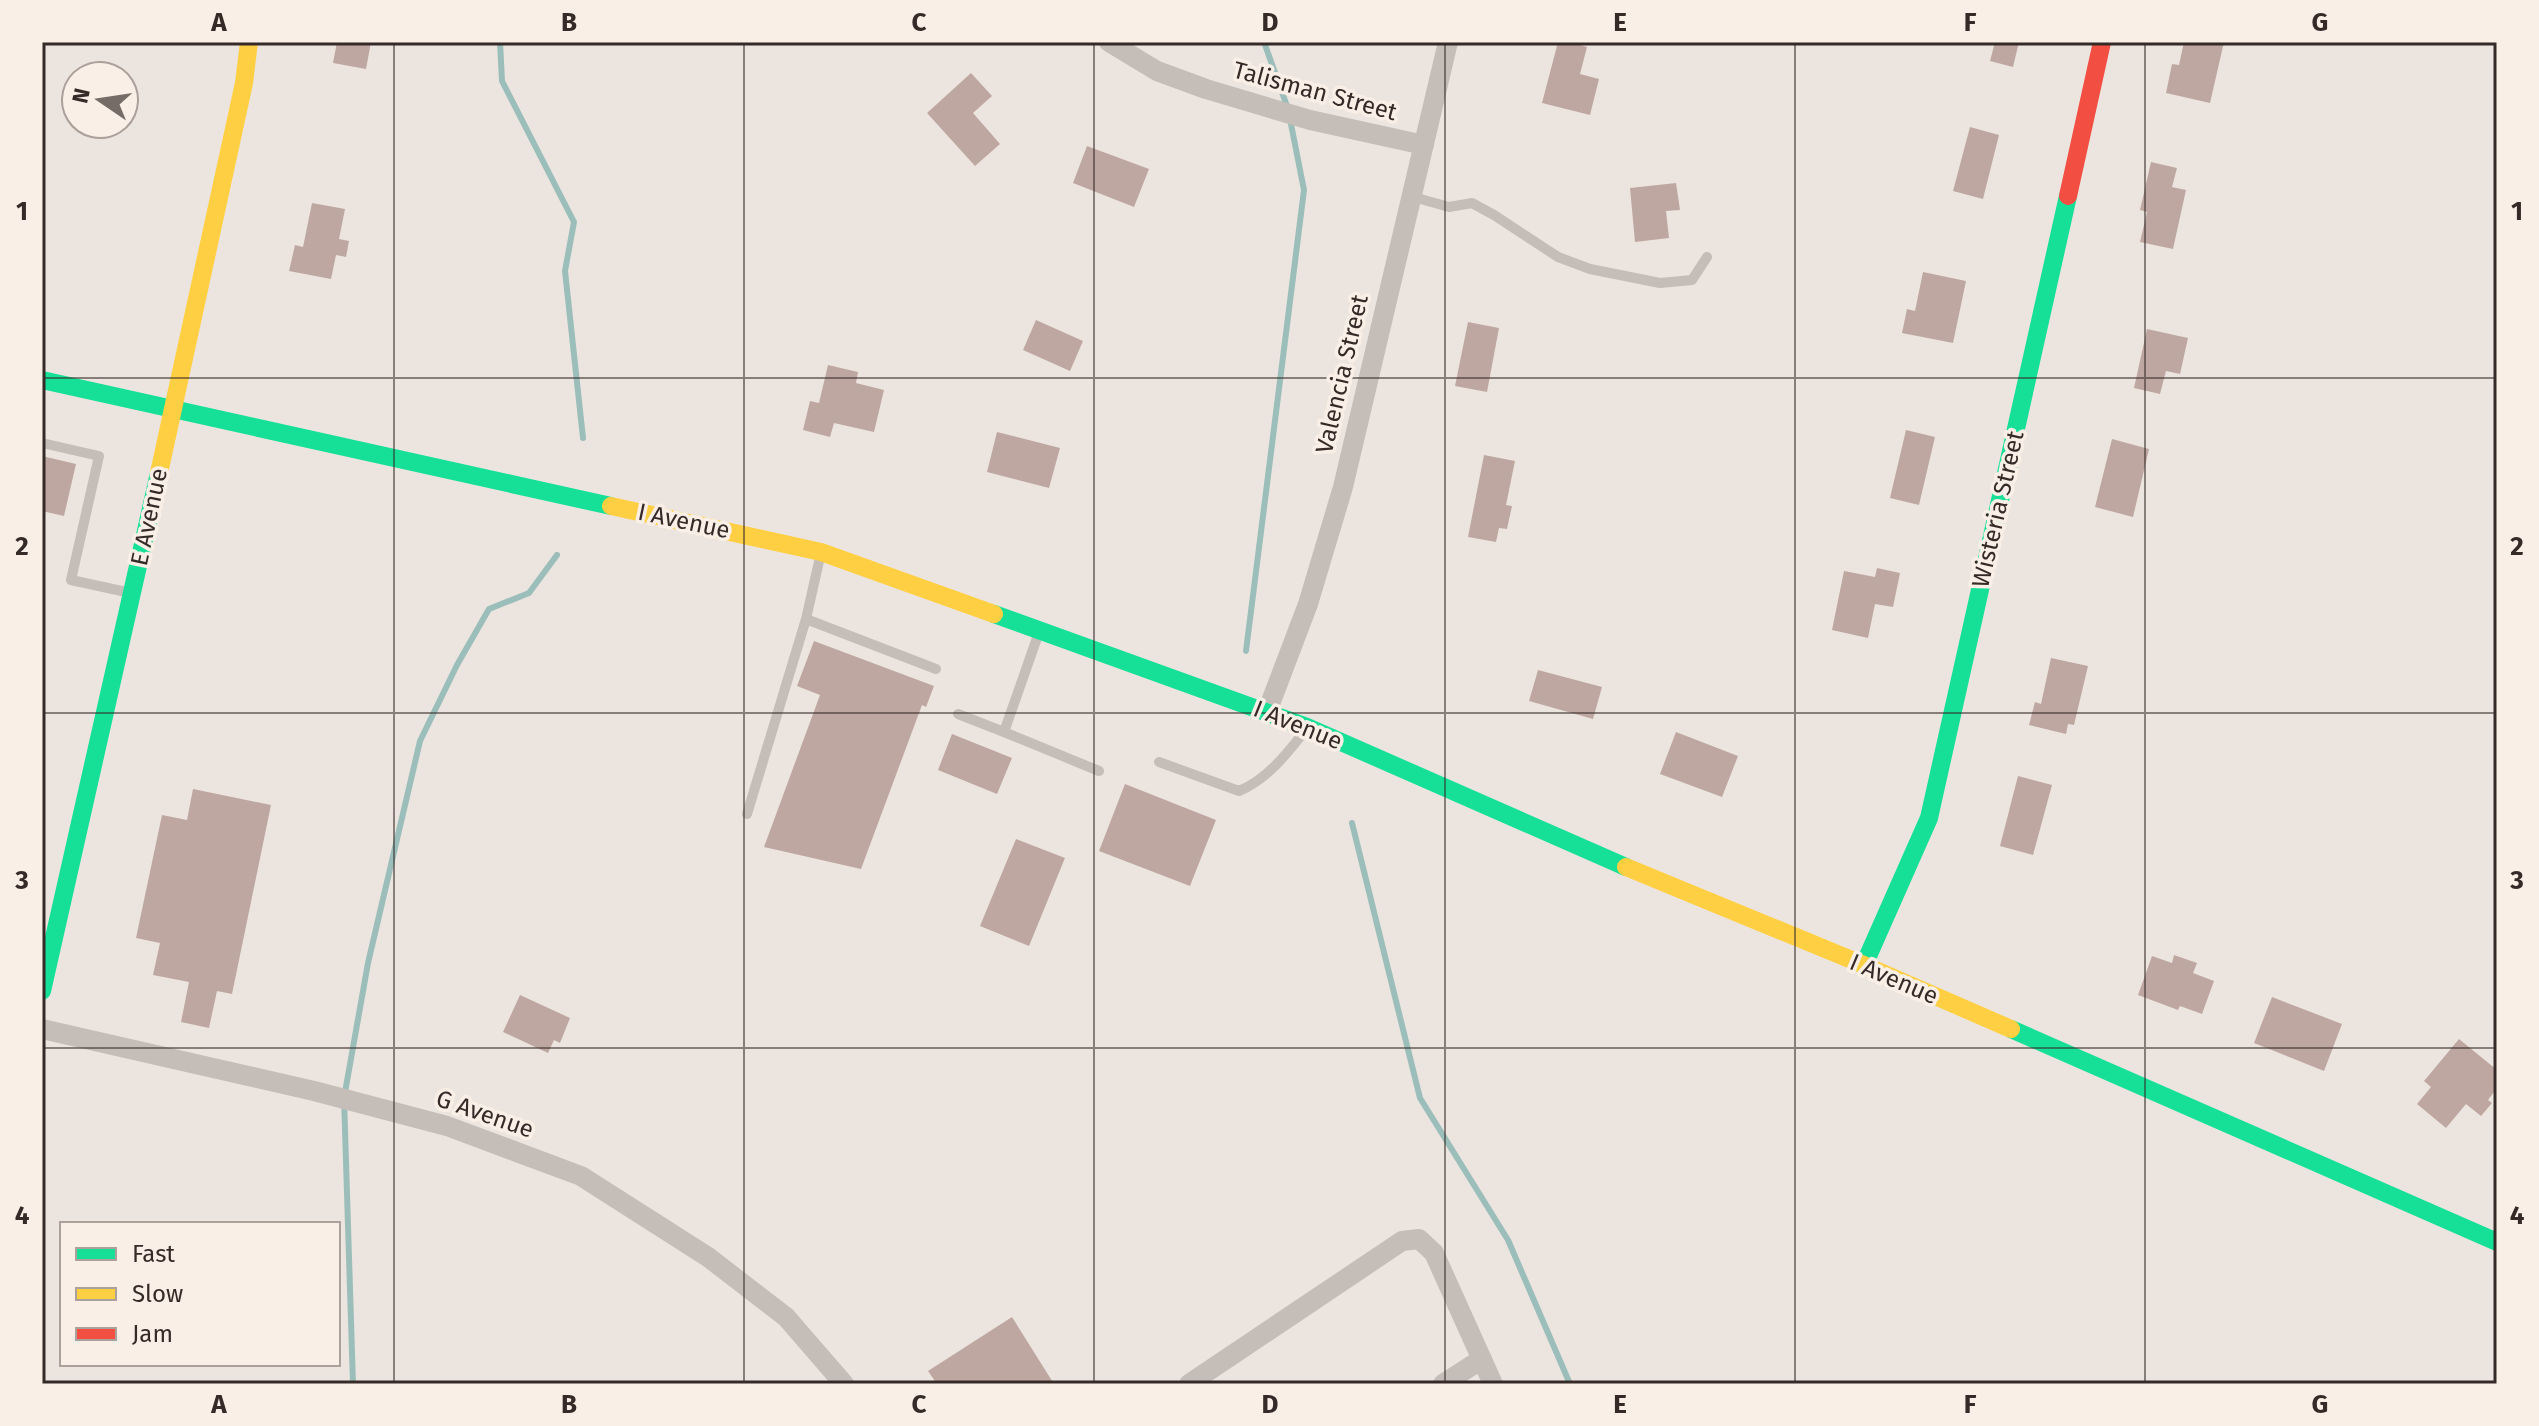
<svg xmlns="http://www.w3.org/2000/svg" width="2539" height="1426" font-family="'Fira Sans',sans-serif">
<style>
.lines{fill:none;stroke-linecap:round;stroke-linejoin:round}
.stream{stroke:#9cbebb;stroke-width:6}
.building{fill:#bfa7a1}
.lane{stroke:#c5bdb8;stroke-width:10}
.street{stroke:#c5bdb8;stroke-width:20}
.fast{stroke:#16e098;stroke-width:18}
.slow{stroke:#ffcf43;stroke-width:18}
.jam{stroke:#f24e42;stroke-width:18}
.grid{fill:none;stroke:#352a27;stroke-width:2;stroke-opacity:0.55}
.labels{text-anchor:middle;stroke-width:7;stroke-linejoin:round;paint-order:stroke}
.street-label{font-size:24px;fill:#352a27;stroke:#f9efe6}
.neatline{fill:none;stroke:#352a27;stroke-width:3}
.grid-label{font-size:26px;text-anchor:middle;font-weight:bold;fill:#352a27}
</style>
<rect width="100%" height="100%" fill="#ece5df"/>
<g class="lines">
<path class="stream" d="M500,42L502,81L574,222L565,271L583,438
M1264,42L1288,109
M1246,651L1304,190L1290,119
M1352,823L1420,1098L1508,1240L1570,1384
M353,1384L344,1098L368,963L420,741L457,665L489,609L529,593L557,555"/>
</g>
<path class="building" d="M337,42H371L366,69L333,63Z
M1558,42H1569L1587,47L1580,74L1599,79L1590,115L1542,103Z
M1995,42H2019L2013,67L1990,61Z
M2184,42H2224L2210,103L2166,93L2172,64L2179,65Z
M971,73L992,96L973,113L1000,144L975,166L927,113Z
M1970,127L1999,135L1983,199L1953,191Z
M1087,146L1149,169L1134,207L1073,183Z
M2151,162L2177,168L2172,187L2186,190L2173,249L2140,242L2147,212L2140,210Z
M1676,183L1680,210L1666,211L1669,238L1635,242L1630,188Z
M312,203L345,209L339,239L349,241L346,257L336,255L331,279L289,271L295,245L303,247Z
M1923,272L1966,281L1953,343L1902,333L1907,309L1915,311Z
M1036,320L1083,341L1070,371L1023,350Z
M1468,322L1499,328L1487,392L1455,386Z
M2147,329L2188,338L2180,374L2166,371L2160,394L2134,388Z
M828,365L858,372L856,383L884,390L874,432L834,423L830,437L803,430L810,401L819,403Z
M1906,430L1935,437L1919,505L1890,498Z
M997,432L1060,448L1049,488L987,472Z
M2112,439L2149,449L2133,517L2095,507Z
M1484,455L1515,461L1506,505L1512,506L1507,529L1499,528L1496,542L1468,537Z
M42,456L76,464L64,516L42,511Z
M1877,568L1900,573L1893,607L1875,604L1868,638L1832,630L1844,571L1875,577Z
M814,641L934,686L926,707L922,705L861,869L764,847L820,695L797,686Z
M2051,658L2088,666L2074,725L2068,724L2066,734L2029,725L2035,702L2041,704Z
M1538,670L1602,687L1593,719L1529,701Z
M1676,732L1738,756L1722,797L1660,774Z
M952,734L1012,758L997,794L938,770Z
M2018,776L2052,785L2033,855L2000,846Z
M1125,784L1216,820L1190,886L1099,851Z
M193,789L271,805L232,994L217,991L209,1028L181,1022L189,982L153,975L160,943L136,938L162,815L187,820Z
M1016,839L1065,858L1029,946L980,926Z
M2174,955L2197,963L2193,973L2214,981L2202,1014L2180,1006L2178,1010L2138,995L2152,956L2172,963Z
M520,995L570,1018L560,1043L554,1040L548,1053L503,1032Z
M2272,997L2342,1024L2324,1071L2254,1043Z
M2459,1039L2497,1070V1088L2488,1100L2492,1103L2481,1116L2466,1104L2446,1128L2417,1104L2431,1087L2424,1081Z
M1012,1317L1054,1384H937L928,1371Z"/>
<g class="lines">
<path class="lane" d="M1410,196L1449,207L1472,203L1494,215L1558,257L1590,269L1660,283L1692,280L1707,257
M42,443L99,456L71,580L131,593
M820,557L806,619L936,669
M1038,635L1004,732L1099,771
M958,714L1004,732
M1159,762L1239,791C1266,780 1286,755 1304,732
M747,814L806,619"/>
<path class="street" d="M1109,42L1157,71L1206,89L1310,120L1424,145
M1267,712L1308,604L1343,487L1448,42
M42,1029L314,1091L447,1126L581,1176L708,1257L786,1317L844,1384
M1189,1384L1402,1241L1419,1239L1434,1253L1493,1384
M1443,1384L1482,1359"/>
<path class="fast" d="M42,380L611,506
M994,614L1307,727L1626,867
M1864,965L1929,818L2068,196
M42,991L159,473
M2011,1029L2497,1242"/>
<path class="slow" d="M159,473L244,83L249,42
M611,506L821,552L994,614
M1626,867L1864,965L2011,1029"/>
<path class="jam" d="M2068,196L2102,42"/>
</g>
<path class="grid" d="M394,42V1384M744,42V1384M1094,42V1384M1445,42V1384M1795,42V1384M2145,42V1384M42,378H2497M42,713H2497M42,1048H2497"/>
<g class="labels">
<g class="street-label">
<text transform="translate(1315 91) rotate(15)" y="8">Talisman Street</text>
<text transform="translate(1342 374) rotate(-77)" y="8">Valencia Street</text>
<text transform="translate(1998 509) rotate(-77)" y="8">Wisteria Street</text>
<text transform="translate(149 517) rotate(-78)" y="8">E Avenue</text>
<text transform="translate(684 521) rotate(12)" y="8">I Avenue</text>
<text transform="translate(1298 725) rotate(22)" y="8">I Avenue</text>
<text transform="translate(1894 979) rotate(23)" y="8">I Avenue</text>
<text transform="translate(485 1114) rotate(19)" y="8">G Avenue</text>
</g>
</g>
<rect width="2539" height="1426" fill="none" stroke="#f9efe6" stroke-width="88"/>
<rect x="60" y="1222" width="280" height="144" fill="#f9efe6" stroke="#aba09a" stroke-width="2"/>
<rect x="76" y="1248" width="40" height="12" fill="#16e098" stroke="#aba09a" stroke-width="2"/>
<text x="132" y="1262" font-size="24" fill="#352a27">Fast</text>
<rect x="76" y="1288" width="40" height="12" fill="#ffcf43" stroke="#aba09a" stroke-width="2"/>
<text x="132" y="1302" font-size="24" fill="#352a27">Slow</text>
<rect x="76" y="1328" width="40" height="12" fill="#f24e42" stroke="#aba09a" stroke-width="2"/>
<text x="132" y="1342" font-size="24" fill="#352a27">Jam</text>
<g transform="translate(100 100) rotate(283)"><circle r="38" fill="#f9efe6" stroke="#aba09a" stroke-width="2"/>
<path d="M0-6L14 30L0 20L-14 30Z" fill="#756b67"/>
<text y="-12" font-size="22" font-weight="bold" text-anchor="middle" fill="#352a27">N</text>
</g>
<rect x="44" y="44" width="2451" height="1338" class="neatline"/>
<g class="grid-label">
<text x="219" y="31">A</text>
<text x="569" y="31">B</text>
<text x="919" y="31">C</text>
<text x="1270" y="31">D</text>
<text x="1620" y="31">E</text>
<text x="1970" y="31">F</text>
<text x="2320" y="31">G</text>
<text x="22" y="220">1</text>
<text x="2517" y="220">1</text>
<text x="22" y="555">2</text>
<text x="2517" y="555">2</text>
<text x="22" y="889">3</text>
<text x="2517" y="889">3</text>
<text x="22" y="1224">4</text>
<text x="2517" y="1224">4</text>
<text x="219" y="1413">A</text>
<text x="569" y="1413">B</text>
<text x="919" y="1413">C</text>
<text x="1270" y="1413">D</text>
<text x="1620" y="1413">E</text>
<text x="1970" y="1413">F</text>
<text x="2320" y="1413">G</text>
</g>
</svg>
